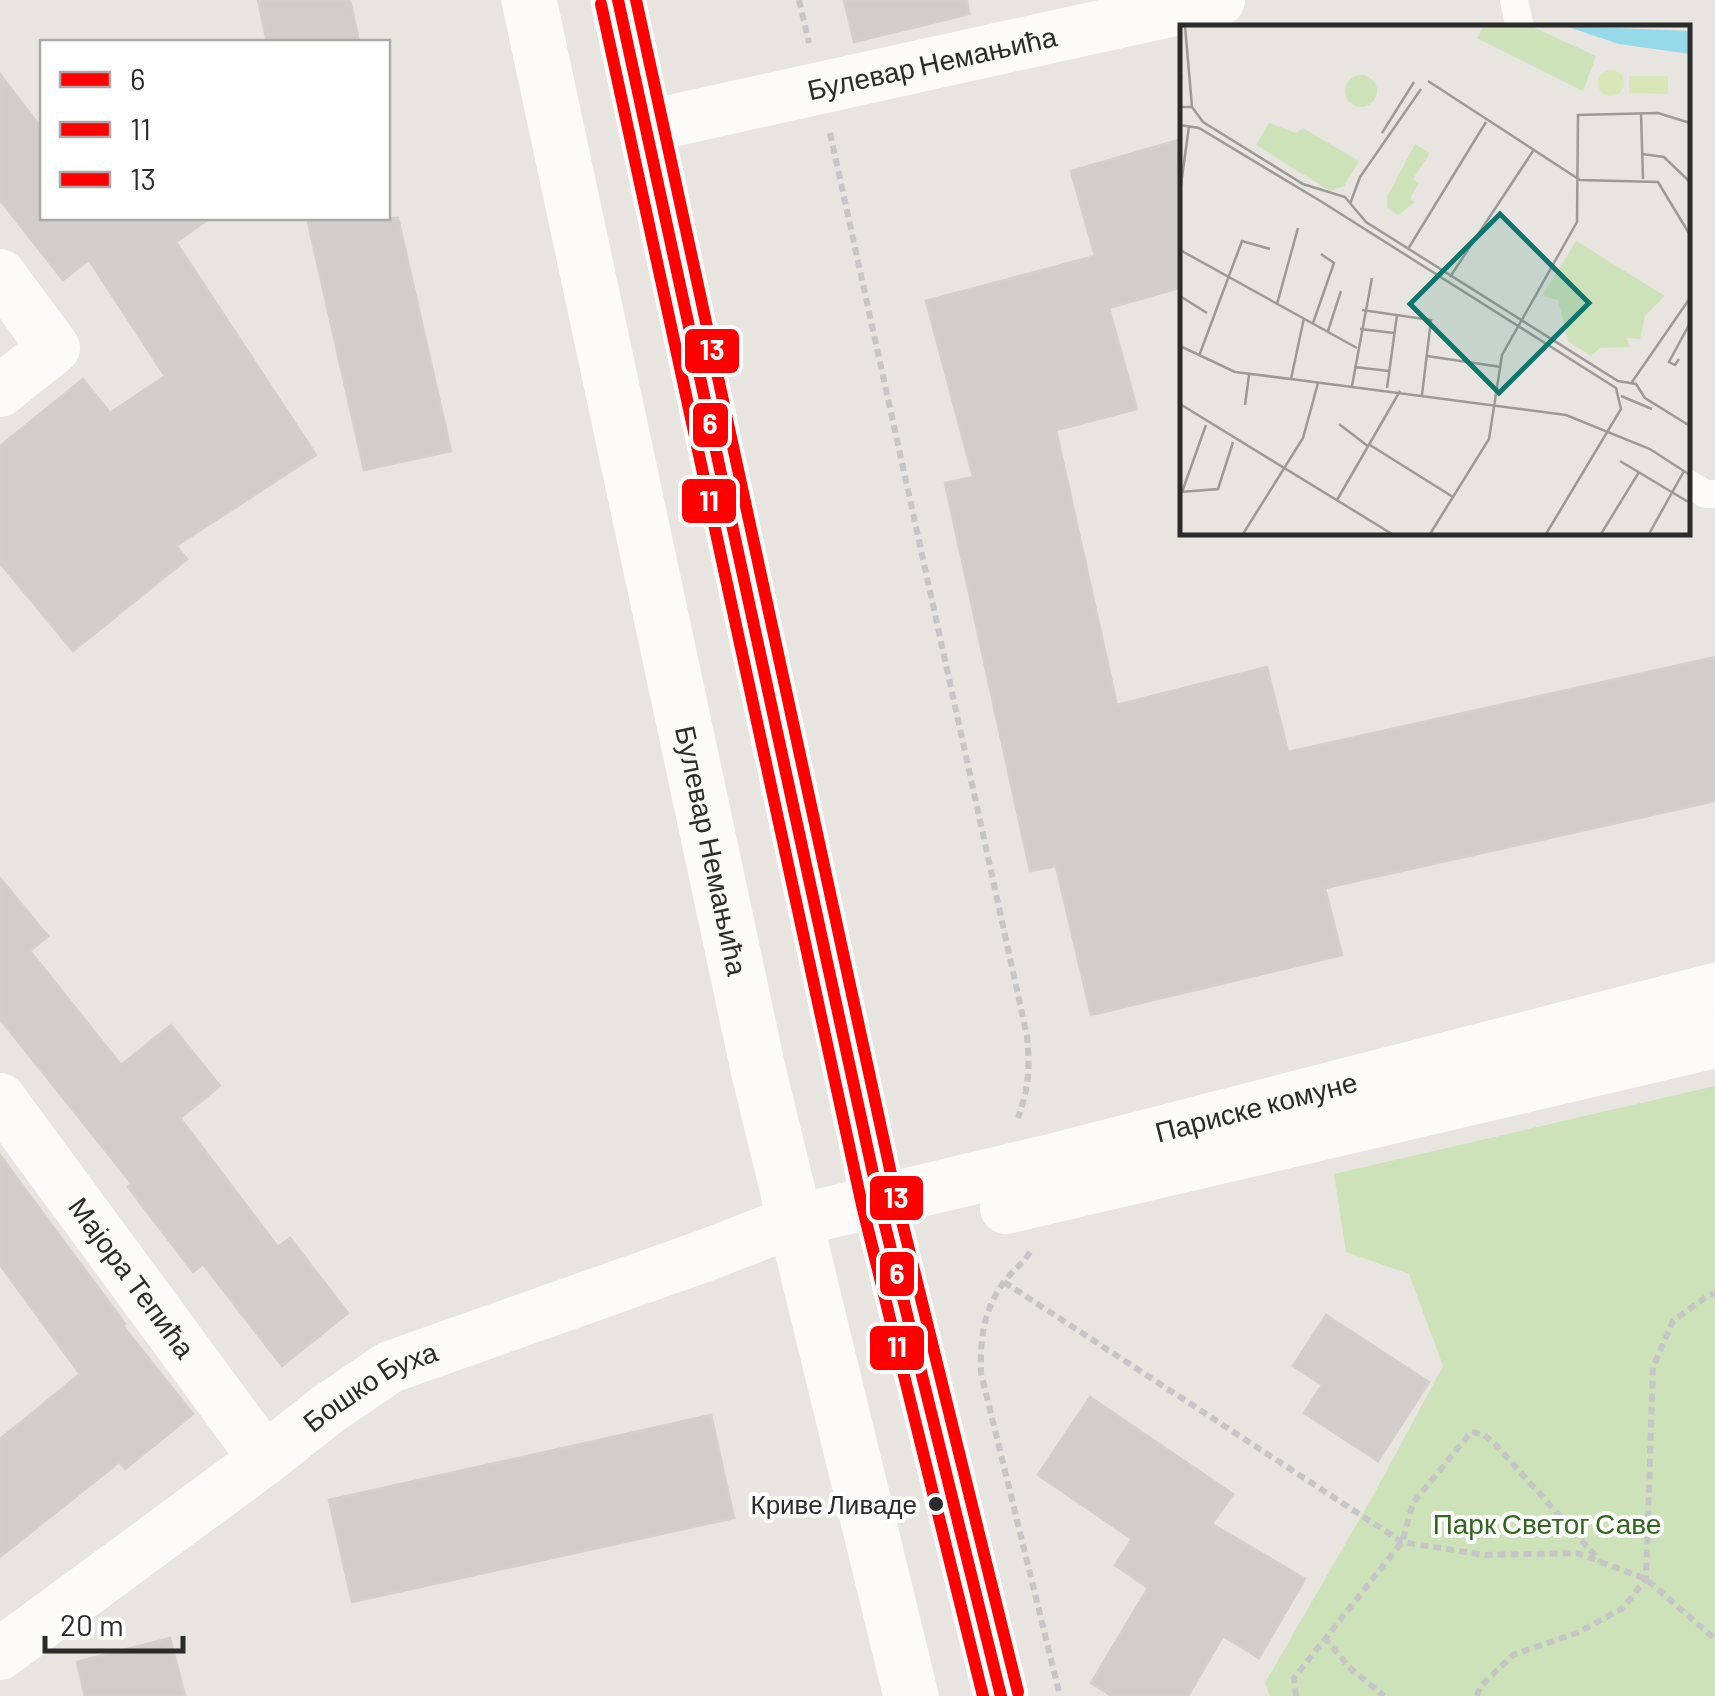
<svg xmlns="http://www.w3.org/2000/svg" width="1715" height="1696" font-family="Barlow,sans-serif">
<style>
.green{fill:#cee2ba}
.building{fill:#d0cdca;stroke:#d3d0cc;stroke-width:2.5}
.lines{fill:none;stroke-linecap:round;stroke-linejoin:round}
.path{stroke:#c6c6c6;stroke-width:6;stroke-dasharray:8 5;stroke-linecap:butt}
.lane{stroke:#fcfbfa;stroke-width:28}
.street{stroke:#fcfbfa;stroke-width:52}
.secondary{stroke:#fcfbfa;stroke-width:55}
.bus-1-casing{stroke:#fff;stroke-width:20}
.bus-2-casing{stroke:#fff;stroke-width:20}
.bus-3-casing{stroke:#fff;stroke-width:20}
.bus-1{stroke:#f00;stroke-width:12}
.bus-2{stroke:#f00;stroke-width:12}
.bus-3{stroke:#f00;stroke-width:12}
.bus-dot{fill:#2b2b2b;stroke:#fff;stroke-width:4}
.labels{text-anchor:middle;stroke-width:8;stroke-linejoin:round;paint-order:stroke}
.bus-label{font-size:26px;fill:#2b2b2b;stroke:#fff;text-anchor:end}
.street-label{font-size:28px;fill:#2b2b2b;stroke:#fff}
.park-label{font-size:28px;fill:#31661c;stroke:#fff}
.inset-road{fill:none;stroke:#9c9a98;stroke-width:2.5}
.view{fill:#0f766e;fill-opacity:0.15;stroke:#0f766e;stroke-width:5}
.inset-edge{fill:none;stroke:#2b2b2b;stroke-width:5}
.line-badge{stroke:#fff;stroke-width:4}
.badge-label{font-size:28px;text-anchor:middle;font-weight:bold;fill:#fff}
</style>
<rect width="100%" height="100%" fill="#e8e4e0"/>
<path class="green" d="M1715,1086V1696H1270L1265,1683L1374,1494L1443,1366L1409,1274L1346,1252L1334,1174Z"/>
<path class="building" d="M258,0H350L359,42H267Z
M844,0H967L969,14L854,42Z
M0,74L42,129V218H210L176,242L316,455L176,546L187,559L73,651L0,563V446L83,379L110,413L165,376L89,260L63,280L0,200Z
M1182,139V287L1109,308L1137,409L1056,430L1117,705L1267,667L1288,752L1715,657V801L1325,888L1342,955L1091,1015L1056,866L1030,871L945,483L973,477L926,301L1095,256L1071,171Z
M307,218H398L451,451L364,470Z
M0,878L48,936L30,951L121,1065L171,1025L220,1086L180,1118L278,1247L290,1238L348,1313L282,1366L203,1264L193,1272L128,1187L132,1184L0,1019Z
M0,1155L125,1324L123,1326L193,1414L125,1469L119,1462L0,1557V1439L80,1374L0,1265Z
M1326,1315L1429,1382L1378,1461L1304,1413L1322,1385L1293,1366Z
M1090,1397L1233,1494L1212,1524L1305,1579L1259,1658L1223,1636L1188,1696H1112L1091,1683L1148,1588L1115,1565L1132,1539L1038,1475Z
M711,1415L734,1518L352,1602L329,1500Z
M170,1638L185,1696H85L77,1662Z"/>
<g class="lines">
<path class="path" d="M799,0L809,43
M830,133L1027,1036C1030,1069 1029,1087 1018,1118
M1030,1252C1023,1264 1012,1271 1004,1282C983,1310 980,1340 981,1373L1060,1696
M1004,1282L1402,1542L1485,1555L1577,1553L1646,1579L1715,1639
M1324,1637L1349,1667L1384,1696
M1296,1696L1294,1678L1402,1542L1413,1503L1471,1432L1483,1434L1496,1445L1600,1561
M1477,1696L1480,1687L1513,1655L1579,1632L1623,1608L1646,1579L1653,1367L1673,1321L1709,1295L1715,1294"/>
<path class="lane" d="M1514,0L1520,28
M1688,484L1706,494H1715"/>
<g class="street">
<path id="s1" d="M644,127L1219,0"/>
<path d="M0,275L54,348L0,391"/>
<path id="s2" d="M0,1099L265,1459"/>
<path d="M1006,1208L1715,1042"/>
<path id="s3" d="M0,1654L265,1459L328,1409L390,1367L704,1256L794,1221L1051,1160L1715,989"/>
</g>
<g class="secondary">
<path id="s4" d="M529,0L758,1069L911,1696"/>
<path d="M618,0L879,1201L1001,1696"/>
</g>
<g class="bus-1-casing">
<path id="bus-1" d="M618,0L879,1201L1001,1696"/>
</g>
<g class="bus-2-casing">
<path id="bus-2" d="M601,4L862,1205L983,1696"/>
</g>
<g class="bus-3-casing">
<path id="bus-3" d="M636,0L896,1197L1018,1692"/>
</g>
<use href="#bus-1" class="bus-1"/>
<use href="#bus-2" class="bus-2"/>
<use href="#bus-3" class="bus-3"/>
</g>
<circle class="bus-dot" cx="936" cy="1504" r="9"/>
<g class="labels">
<g class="bus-label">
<text x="917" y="1514">Криве Ливаде</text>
</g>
<g class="street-label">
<text dy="10" stroke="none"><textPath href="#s1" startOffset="295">Булевар Немањића</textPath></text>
<text dy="10" stroke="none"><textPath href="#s4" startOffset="870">Булевар Немањића</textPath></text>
<text dy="10" stroke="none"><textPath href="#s3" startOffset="1390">Париске комуне</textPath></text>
<text dy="10" stroke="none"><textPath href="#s2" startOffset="222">Мајора Тепића</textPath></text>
<text dy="10" stroke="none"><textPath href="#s3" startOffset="458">Бошко Буха</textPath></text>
</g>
<g class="park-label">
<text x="1547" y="1534">Парк Светог Саве</text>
</g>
</g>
<g transform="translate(1180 25)">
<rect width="510" height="510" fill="#e8e4e0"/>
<path d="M304,1H351L416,31L403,66L297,13ZM165 66a16 16 0 1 1 32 0a16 16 0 1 1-32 0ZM89,98L116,108L123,103L179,136L164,161L150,166L76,120ZM235,119L250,128L233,154L239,158L230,174L235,177L218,190L207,183V172ZM396,216L485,271L465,291L460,314L446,313L450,322L420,323L411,331L388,316L378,275L362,271Z" fill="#cee2ba"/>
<path d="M418 58a13 13 0 1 1 26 0a13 13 0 1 1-26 0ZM449,51H488V69L449,68Z" fill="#d9e6b8"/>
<path d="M385,1L510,6V29L439,19Z" fill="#96d9e8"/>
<path class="inset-road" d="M5,1L12,82M248,56L400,155L478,157L510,210M0,82H12L23,97L123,159L165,172L186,197L438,356L456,359L465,373L510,401M0,82L1,50M461,88L463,154M0,100L19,103L142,177L436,363L441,384L366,509M202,108L234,57M462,129L484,132L510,157M0,167L9,101M170,179L180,152L241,64M228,224L306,97M0,225L177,323M270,252L353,126M0,271L27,288M97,279L118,203M182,285L251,295L242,370M133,298L154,238L141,229M180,304L214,308M148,306L161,266M0,321L55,347L111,354L124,293M19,331L62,216L90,224M247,331L321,342M499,334L495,340L489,337L510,298M174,342L209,346M111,354L386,390L470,424L510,450M452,357L510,273M172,361L192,253M207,363L217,290M441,371L472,384M0,379L212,509M65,380L69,350M159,399L189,422M190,420L273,472M440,436L510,478M0,467L38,464L53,417M2,467L26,400M157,475L220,366M63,509L123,413L138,358M250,509L309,414L322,330L397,197L398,90L478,88L510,98M421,509L459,447M469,509L504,446"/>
<path class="view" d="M320,189L409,278L319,368L230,279Z"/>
<rect width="510" height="510" class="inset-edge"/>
</g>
<g class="line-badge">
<rect x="683" y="327" width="58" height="48" rx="10" fill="#f00"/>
<rect x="691" y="401" width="39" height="48" rx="10" fill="#f00"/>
<rect x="680" y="477" width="58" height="48" rx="10" fill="#f00"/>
<rect x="868" y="1174" width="57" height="48" rx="10" fill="#f00"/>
<rect x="878" y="1250" width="38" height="48" rx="10" fill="#f00"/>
<rect x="868" y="1324" width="58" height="48" rx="10" fill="#f00"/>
</g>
<g class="badge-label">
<text x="712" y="360">13</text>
<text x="710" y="434">6</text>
<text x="709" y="511">11</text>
<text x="896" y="1208">13</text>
<text x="897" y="1284">6</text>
<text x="897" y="1357">11</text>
</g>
<rect x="40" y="40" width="350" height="180" fill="#ffffff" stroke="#aaaaaa" stroke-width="2.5"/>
<rect x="60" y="72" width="50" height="15" fill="#ff0000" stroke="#aaaaaa" stroke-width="2.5"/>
<text x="130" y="90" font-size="30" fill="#2b2b2b">6</text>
<rect x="60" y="122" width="50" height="15" fill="#ff0000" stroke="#aaaaaa" stroke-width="2.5"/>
<text x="130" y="140" font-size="30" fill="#2b2b2b">11</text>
<rect x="60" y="172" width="50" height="15" fill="#ff0000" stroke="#aaaaaa" stroke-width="2.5"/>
<text x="130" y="190" font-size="30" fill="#2b2b2b">13</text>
<path d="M45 1636v15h138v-15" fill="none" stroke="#2b2b2b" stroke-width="5"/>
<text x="60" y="1636" font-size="30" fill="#2b2b2b" stroke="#ffffff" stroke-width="8" paint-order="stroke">20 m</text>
</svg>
